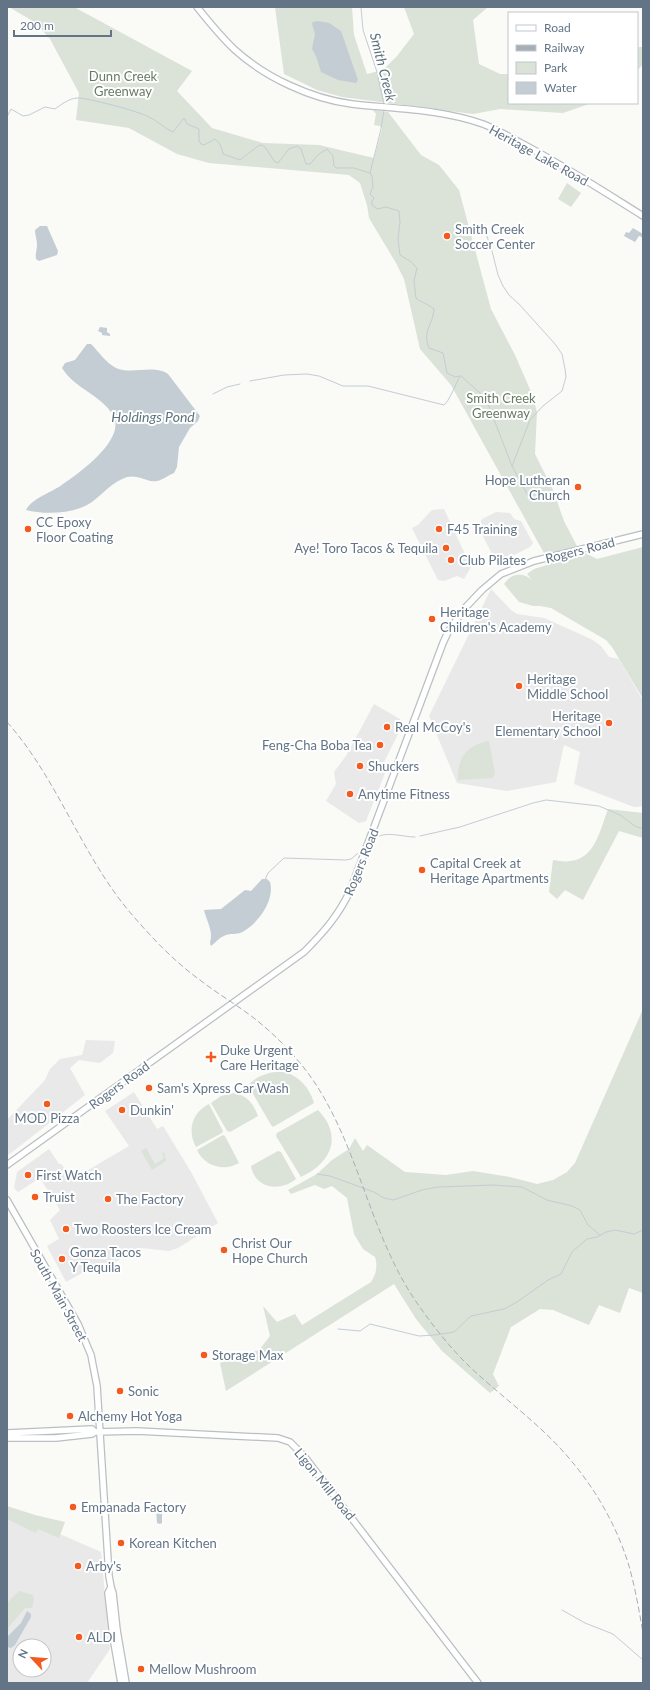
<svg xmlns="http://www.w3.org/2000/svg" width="650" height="1690" font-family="Lato,sans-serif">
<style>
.built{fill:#e8e9e8;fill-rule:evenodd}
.green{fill:#dbe2d8}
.water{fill:#c3cdd3}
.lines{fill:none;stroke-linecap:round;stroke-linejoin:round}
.stream{stroke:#c3cdd3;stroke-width:1}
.major-casing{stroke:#babfc3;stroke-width:8}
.major{stroke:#fff;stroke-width:5.5}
.rail{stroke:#a7aeb5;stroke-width:1;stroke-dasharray:6 3;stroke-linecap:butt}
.poi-dot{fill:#f25a1f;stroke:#fff;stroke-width:1.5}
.labels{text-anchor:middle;stroke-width:4;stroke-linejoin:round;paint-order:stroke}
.park-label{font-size:13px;fill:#667b62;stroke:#fff}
.street-label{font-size:13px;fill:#627485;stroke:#fff}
.poi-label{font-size:13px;fill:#627485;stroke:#fff;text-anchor:start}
.water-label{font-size:14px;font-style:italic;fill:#5e747e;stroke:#fff}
</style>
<rect width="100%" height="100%" fill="#fafaf7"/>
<path class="built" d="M444,509L471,567L464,579L457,576L444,581L438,580L412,528L418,525L432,510Z
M496,512L510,513L514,519L521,521L533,543L530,547L502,561L494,558L478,526L482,519Z
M491,589L511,610L517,614L544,618L591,639L601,646L609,657L619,659L643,701V806L634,807L574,784L580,752L564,745L556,782L507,791L457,783L429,716Z
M374,704L400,719L401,728L380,770L385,773L366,821L359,823L326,801L336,784L334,772L346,756Z
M86,1040L115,1041L113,1053L100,1063L79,1060L70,1068L85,1095L11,1153L7,1155V1120L45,1080L50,1069L60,1059L82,1055Z
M134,1092L157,1129L163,1126L191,1172L218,1223L178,1248L169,1251L142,1248L111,1264L100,1263L66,1282L47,1246L59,1239L50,1220L60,1210L40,1178L18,1192L14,1188L17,1172L49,1149L59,1164H61L73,1179L129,1146L105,1111Z
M7,1511L101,1552L110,1649L87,1683H7ZM20,1646H44V1670H20Z"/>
<path class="green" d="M9,7H74L192,71L177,91L212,128L263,143L319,145L374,158L382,129L380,126L374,125L376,114L373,110L388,112L421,155L439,165L459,190L491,309L515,355L532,394L537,412L535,454L553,490L564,521L579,550L597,559L643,547V699L612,647L606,640L551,608L540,606H533L519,602L504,584C511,573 523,572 532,580L527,574L534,569L550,564L451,385L420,349L404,279L396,263L369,218L367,205L360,183L349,175L209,163L177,154L129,128L76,120L79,93L50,39L36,23Z
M275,7H352L354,35L367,74L383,70L397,56L414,34L404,7H488L473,20L479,64L500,74H509V103H592L563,113L500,109L473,114L342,97L317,90L284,74Z
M637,47H643V64L637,71Z
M567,183L581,193L571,207L558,199Z
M489,741L495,774L492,778L458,780C457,758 467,745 489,741Z
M608,809L643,813V838L619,831L583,900L565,890L557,899L549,892L553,860C592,868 597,840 608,809Z
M643,1009V1293L629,1288L620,1313L599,1305L589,1325L553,1310L540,1309L511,1327L493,1374L499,1386L490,1393L442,1351L416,1319L394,1284L226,1391L220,1363L259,1350L270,1336L263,1306L277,1322L295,1314L302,1325L371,1282C376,1274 378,1267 375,1257L363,1249L354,1234L347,1198L332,1186L324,1189L315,1185L291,1194L288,1190L317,1174L332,1160L349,1149L355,1138L363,1151L367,1145L405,1172L446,1175L473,1171L510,1177L537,1184L553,1180L567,1172L575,1163Z
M283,1071C299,1076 310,1088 314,1103L273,1127L271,1125L248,1085C258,1075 270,1072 283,1071Z
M235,1093C248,1096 254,1105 258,1116L230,1132L227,1131L211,1103L221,1096Z
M209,1104L223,1131L222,1133L196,1147C187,1131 192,1112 209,1104Z
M318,1110C344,1137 330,1164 301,1177L276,1136L277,1133Z
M223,1135L225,1136L239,1163C224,1172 204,1166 197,1150Z
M146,1148L155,1164L164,1158L162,1153L164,1152L166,1161L152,1170L141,1151Z
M278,1151L281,1152L296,1179C280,1192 255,1189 251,1166Z
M7,1506L35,1515L65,1522L59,1538L38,1529L36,1533L7,1519Z
M19,1591L33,1595L34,1600L32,1608H25L7,1629V1603Z"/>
<path class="water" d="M318,21L329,23L341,31L358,80L356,83L338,80L321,72L316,56L312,49L315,34L312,24L313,22Z
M40,226H47L58,251L57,255L39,261L36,259C35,254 37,250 37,245C37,240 35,235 35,230Z
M633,228L643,234L642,237L639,236L635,242L624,236L626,232L629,233Z
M100,327L107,328V332L110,334V336L102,335V333L98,331Z
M87,344H91C99,352 106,363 116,368C132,375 154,364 168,374L200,416L198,421L190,428L179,447L177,467L174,473C168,475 163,480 157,481C149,483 138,474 127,477C112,482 104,493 92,502C75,514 45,515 26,510C32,498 53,492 63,484C79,473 127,439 113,415C101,395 74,388 62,368L65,363L75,360Z
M262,879H267L270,882C275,900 259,922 244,931C239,935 232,933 226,935C220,937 216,942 211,946C209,942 211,941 211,936C211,927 206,919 204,910L221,909L245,890L251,891Z
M161,1505L162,1508V1523L160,1524L157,1523L156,1509L158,1506Z
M27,1611L31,1614V1617L15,1645L11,1648L7,1647V1637L21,1623Z"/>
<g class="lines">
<path class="stream" d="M361,7L363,30L377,72L384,105
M384,110L381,129L370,173L372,176L373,187L370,194L374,198L372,201V205L377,209L386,207L399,211L400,222L398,239L400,255L410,261L417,268L414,281L416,298C419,301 429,305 434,309C433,325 422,331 429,348L443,353L447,373L455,377L460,376
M7,117L11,109L23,116L29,115L45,107L55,109C62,104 68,99 77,98C85,97 141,112 149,117C158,121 164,128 173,132L184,118L187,124L199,129V141L201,144L204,145L215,139C220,143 222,148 223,154L240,160L258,146L262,145L265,147L275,162L278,163L289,149L297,146L301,149L306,164H310L319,154L327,149L333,156L334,166L336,168H354L370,173
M483,225L492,251L498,275L503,286L509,295L519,304L555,344L562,354L565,369L566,377L562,391L543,406L530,420L512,466
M461,376L480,393L488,404L512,466L531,501
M250,381L284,375L307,374L319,376L343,386H368L444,405C448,403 457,382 460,376
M213,394L227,387L240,384
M420,836L460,827L533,803L546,800L599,806L620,815L635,826L643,829
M371,841C384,829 400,837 415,837
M265,880L268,873L284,858L346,860L351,859L362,850
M317,1174L330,1176L374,1192L384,1198L393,1200L422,1190L438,1187L493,1185L522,1187L547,1200L572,1206L580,1210L588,1225L600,1235
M338,1329L360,1331L370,1324L419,1336L435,1335L454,1332L471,1316L504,1309L517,1302L548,1280L561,1274L572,1252L587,1239L597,1237L606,1232L615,1230L634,1234L643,1230
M562,1610L585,1623L613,1634L643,1660"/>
<g class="major-casing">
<path id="major" d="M197,7C209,22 221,37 235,50C265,77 311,99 352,104C396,109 440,109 483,124C496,129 508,136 521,143C563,165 603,191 643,216
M7,1165L304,952C324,932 338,916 350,891L443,643L448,632L464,609L482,590L501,574L534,561L643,534
M7,1200L78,1324L91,1355L97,1386L109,1576L111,1587L113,1593L117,1630L126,1683
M7,1433L92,1429L95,1432
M7,1438H56L92,1434L95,1432L137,1431L278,1438L290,1442L304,1456L478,1683
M111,1587L108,1593L113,1637L121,1683"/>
</g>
<use href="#major" class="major"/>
<path class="rail" d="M7,722C60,782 82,858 134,917C154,940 175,962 200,980C219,995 241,1007 260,1023C283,1042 305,1066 320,1091C361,1158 372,1238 417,1303C433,1326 451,1349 471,1368C503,1398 540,1424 568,1457C595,1488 617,1526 629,1566C635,1587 639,1610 643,1633"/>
</g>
<g class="poi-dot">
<circle cx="447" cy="236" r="4"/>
<circle cx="578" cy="487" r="4"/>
<circle cx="28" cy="529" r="4"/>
<circle cx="439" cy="529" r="4"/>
<circle cx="446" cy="548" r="4"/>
<circle cx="451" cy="560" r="4"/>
<circle cx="432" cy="619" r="4"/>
<circle cx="519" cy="686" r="4"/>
<circle cx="609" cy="723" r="4"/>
<circle cx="387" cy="727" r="4"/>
<circle cx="380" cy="745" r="4"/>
<circle cx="360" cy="766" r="4"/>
<circle cx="350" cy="794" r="4"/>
<circle cx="422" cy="870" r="4"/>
<path d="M209 1051h4v4h4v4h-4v4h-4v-4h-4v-4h4z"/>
<circle cx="149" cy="1088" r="4"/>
<circle cx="47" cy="1104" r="4"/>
<circle cx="122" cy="1110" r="4"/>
<circle cx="28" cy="1175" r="4"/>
<circle cx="35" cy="1197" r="4"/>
<circle cx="108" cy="1199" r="4"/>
<circle cx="66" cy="1229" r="4"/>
<circle cx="224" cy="1250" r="4"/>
<circle cx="62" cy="1259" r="4"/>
<circle cx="204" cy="1355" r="4"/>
<circle cx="120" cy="1391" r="4"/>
<circle cx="70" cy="1416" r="4"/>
<circle cx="73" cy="1507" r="4"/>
<circle cx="121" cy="1543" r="4"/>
<circle cx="78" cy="1566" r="4"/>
<circle cx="79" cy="1637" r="4"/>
<circle cx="141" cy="1669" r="4"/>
</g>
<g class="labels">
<g class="park-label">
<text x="123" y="81">Dunn Creek<tspan x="123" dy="15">Greenway</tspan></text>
<text x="501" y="403">Smith Creek<tspan x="501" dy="15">Greenway</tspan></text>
</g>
<g class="street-label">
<text transform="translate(539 155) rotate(29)" y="5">Heritage Lake Road</text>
<text transform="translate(580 550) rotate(-14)" y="5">Rogers Road</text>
<text transform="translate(361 862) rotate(-68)" y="5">Rogers Road</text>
<text transform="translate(119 1085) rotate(-36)" y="5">Rogers Road</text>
<text transform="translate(59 1295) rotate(61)" y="5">South Main Street</text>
<text transform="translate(325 1484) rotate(51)" y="5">Ligon Mill Road</text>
</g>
<g class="poi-label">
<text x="455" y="234">Smith Creek<tspan x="455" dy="15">Soccer Center</tspan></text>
<text x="570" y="485" text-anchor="end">Hope Lutheran<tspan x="570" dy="15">Church</tspan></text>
<text x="36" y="527">CC Epoxy<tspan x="36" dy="15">Floor Coating</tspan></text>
<text x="447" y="534">F45 Training</text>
<text x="438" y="553" text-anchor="end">Aye! Toro Tacos &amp; Tequila</text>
<text x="459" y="565">Club Pilates</text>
<text x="440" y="617">Heritage<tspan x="440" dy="15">Children's Academy</tspan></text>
<text x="527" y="684">Heritage<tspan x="527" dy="15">Middle School</tspan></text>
<text x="601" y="721" text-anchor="end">Heritage<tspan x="601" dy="15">Elementary School</tspan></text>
<text x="395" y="732">Real McCoy's</text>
<text x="372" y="750" text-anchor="end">Feng-Cha Boba Tea</text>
<text x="368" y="771">Shuckers</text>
<text x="358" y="799">Anytime Fitness</text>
<text x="430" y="868">Capital Creek at<tspan x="430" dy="15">Heritage Apartments</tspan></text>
<text x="220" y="1055">Duke Urgent<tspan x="220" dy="15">Care Heritage</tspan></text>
<text x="157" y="1093">Sam's Xpress Car Wash</text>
<text x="130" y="1115">Dunkin'</text>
<text x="47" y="1123" text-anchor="middle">MOD Pizza</text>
<text x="36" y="1180">First Watch</text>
<text x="43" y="1202">Truist</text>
<text x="116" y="1204">The Factory</text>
<text x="74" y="1234">Two Roosters Ice Cream</text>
<text x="232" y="1248">Christ Our<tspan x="232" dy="15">Hope Church</tspan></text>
<text x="70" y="1257">Gonza Tacos<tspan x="70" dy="15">Y Tequila</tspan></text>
<text x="212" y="1360">Storage Max</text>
<text x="128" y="1396">Sonic</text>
<text x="78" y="1421">Alchemy Hot Yoga</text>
<text x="81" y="1512">Empanada Factory</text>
<text x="129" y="1548">Korean Kitchen</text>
<text x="86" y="1571">Arby's</text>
<text x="87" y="1642">ALDI</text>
<text x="149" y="1674">Mellow Mushroom</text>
</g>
<g class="water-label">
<text transform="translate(383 67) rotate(76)" y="5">Smith Creek</text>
<text x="153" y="422">Holdings Pond</text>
</g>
</g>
<rect width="650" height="1690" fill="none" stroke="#627485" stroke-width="16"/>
<rect x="508" y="12" width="130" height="92" fill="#ffffff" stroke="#c0c7ce"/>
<rect x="516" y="25" width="20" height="6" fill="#ffffff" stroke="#c0c7ce"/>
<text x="544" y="32" font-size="12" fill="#627485">Road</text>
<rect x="516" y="45" width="20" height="6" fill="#a7aeb5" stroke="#c0c7ce"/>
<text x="544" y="52" font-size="12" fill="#627485">Railway</text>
<rect x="516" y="62" width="20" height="12" fill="#dbe2d8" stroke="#c0c7ce"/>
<text x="544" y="72" font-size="12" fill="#627485">Park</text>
<rect x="516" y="82" width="20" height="12" fill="#c3cdd3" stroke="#c0c7ce"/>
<text x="544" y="92" font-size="12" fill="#627485">Water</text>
<g transform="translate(32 1658) rotate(296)"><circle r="19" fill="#ffffff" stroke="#c0c7ce"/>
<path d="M0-3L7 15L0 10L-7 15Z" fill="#f25a1f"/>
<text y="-6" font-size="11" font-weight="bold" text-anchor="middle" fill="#627485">N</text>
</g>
<path d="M14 30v6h97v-6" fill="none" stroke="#627485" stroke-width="2"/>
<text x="20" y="30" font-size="12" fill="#627485" stroke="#ffffff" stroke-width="3" paint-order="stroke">200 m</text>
</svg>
